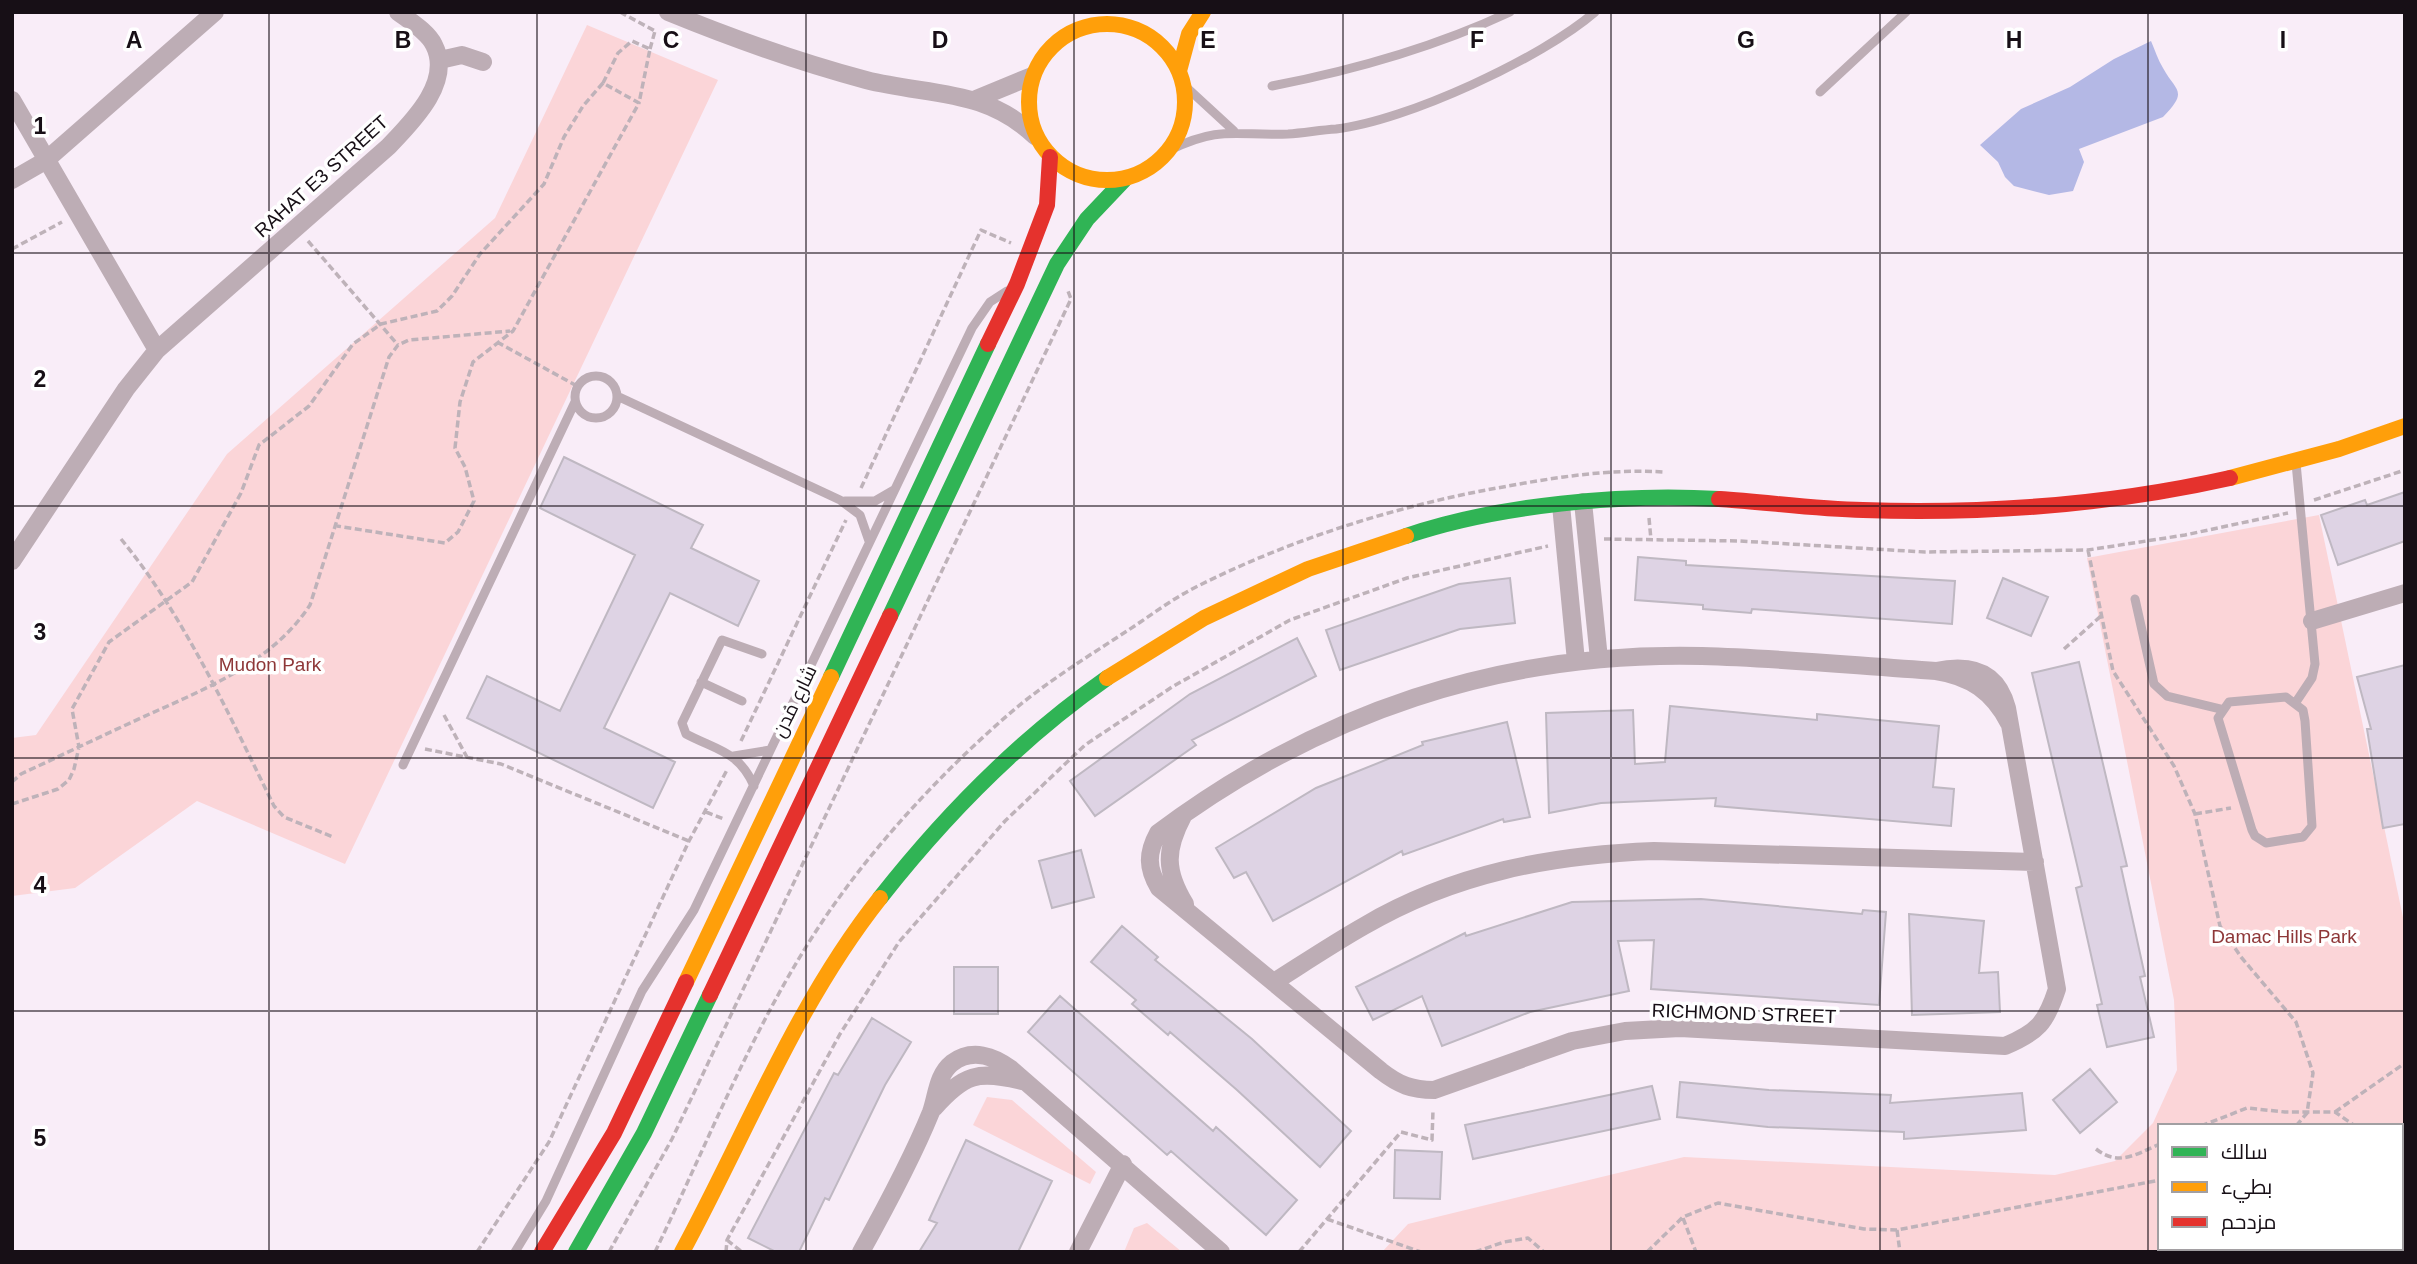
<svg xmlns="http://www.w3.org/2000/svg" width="2417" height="1264" font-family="Arial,Cairo,sans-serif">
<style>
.green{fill:#fbd5d8;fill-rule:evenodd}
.water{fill:#b4b8e5}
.building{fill:#ded3e4;stroke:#bfb8c2;stroke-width:2}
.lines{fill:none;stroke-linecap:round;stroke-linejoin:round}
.path{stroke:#beb2b9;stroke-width:3.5;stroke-dasharray:7 3.5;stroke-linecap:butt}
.lane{stroke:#bdadb5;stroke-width:9}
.street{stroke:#bdadb5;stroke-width:18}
.fast{stroke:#30b455;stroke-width:16}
.slow{stroke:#ff9f0a;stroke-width:16}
.jam{stroke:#e5322d;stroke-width:16}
.grid{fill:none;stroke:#170f16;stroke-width:2;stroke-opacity:0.55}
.labels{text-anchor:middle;stroke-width:7;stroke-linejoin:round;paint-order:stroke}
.street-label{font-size:19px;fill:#170f16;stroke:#fff}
.park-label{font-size:19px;fill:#8e3738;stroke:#fff}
.grid-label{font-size:23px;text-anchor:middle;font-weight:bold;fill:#170f16;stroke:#fff;stroke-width:7;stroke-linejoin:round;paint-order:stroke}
</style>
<rect width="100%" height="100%" fill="#f9edf8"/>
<path class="green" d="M587,25L718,80L345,864L197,801L75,888L12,896V738L36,735L227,454L495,218Z
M2319,515L2405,927V1252H1382L1408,1224L1684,1157L2055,1175L2115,1161L2153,1123L2177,1070L2174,1000L2087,558ZM2160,1126H2401V1248H2160Z
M987,1097L1012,1100L1096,1172L1090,1184L973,1125Z
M1147,1223L1182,1252H1124L1134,1228Z"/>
<path class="water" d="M2151,41C2155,50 2158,60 2163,68C2176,92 2189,90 2163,117L2079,149L2084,162L2073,191L2049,195L2014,186L2005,177L1998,162L1980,145L2021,109L2070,87L2114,59Z"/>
<path class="building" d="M564,457L703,525L691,548L759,581L738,626L670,593L604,728L675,762L653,808L467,718L487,676L560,711L635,555L540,508Z
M2405,492V541L2338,565L2321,515L2365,500L2367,505Z
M1638,557L1686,561V565L1955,581L1952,624L1752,609L1751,613L1703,609V605L1635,600Z
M1510,578L1515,623L1460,629L1340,670L1326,630L1459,584Z
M2003,578L2048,597L2031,636L1987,618Z
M1297,638L1316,676L1192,740L1196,745L1095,816L1070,781L1190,694Z
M2079,662L2127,866L2121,867L2145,976L2140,977L2154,1037L2107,1047L2097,1005L2102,1004L2076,888L2082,886L2032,673Z
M2405,665V824L2383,828L2367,729H2371L2357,677Z
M1670,706L1817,720V714L1939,726L1933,787L1954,789L1951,826L1715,806L1716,798L1601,803L1549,813L1546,713L1633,710L1635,764L1665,762Z
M1507,722L1530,817L1504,822L1503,819L1403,855L1402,851L1273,921L1246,872L1234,878L1216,848L1316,788L1423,745L1422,742Z
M1081,850L1094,897L1052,908L1039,861Z
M1701,899L1862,914L1863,910L1886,912L1879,1005L1651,989L1654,940L1618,941L1629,991L1530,1012L1442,1046L1422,996L1373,1020L1356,987L1465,933L1466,936L1572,902Z
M1909,914L1984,921L1979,973L1998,972L2000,1012L1912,1015Z
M1122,926L1158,957L1155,960L1252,1039L1351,1131L1320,1167L1237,1090L1170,1032L1168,1035L1132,1004L1136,1000L1091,962Z
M954,967H998V1014H954Z
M1060,996L1213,1131L1216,1127L1297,1200L1266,1235L1171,1151L1167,1155L1028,1032Z
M872,1018L911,1042L885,1085L829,1200L825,1198L799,1252H776L748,1238L834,1073L838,1075Z
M2090,1069L2117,1102L2080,1133L2053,1100Z
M1680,1082L1769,1090L1891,1095L1890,1103L2022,1093L2026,1130L1904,1139V1132L1768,1127L1677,1117Z
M1652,1086L1660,1119L1473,1159L1465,1125Z
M966,1140L1052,1181L1018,1252H919L937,1223L929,1220Z
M1395,1150L1442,1152L1440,1199L1394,1198Z"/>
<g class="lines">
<path class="path" d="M620,12L655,31
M650,49L655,31
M603,83L618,53L632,41L650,49L639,103
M308,241L398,345
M12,249L62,222
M497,342L577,386
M861,488L981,230L1011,243
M2314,500L2405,470
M1649,518L1651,540
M121,539C184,615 230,717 274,806L284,817L333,837
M1604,539L1739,541L1925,552L2088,550L2185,535L2288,513
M2088,550L2113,671L2174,766L2195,814L2220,926L2241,957L2296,1022L2313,1073L2307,1113L2296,1126
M2064,649L2101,616
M444,715L468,759
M741,741L846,520
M425,749L501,764L689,841
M12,782L21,774C62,755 102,736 143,717C205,689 272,663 310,605L389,357L398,345L409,340L510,331
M12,804L58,789L69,780L74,769L79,747L72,709L109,642L192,582L241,493L259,445L309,406L353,344L381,324L437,311L452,296L480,254L544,184L564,137L583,106L603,83L639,103L513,331L473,362L460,402L455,448L465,467L474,501L458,532L445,543L337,526
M706,812L724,819
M2195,814L2231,808
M2335,1112L2405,1063
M2201,1126L2247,1108L2285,1112H2335L2355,1126
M2096,1149C2119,1167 2136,1154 2160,1144
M2401,1167L2405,1172
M1683,1218L1696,1252
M1327,1219L1421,1252
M1897,1230L1900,1252
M727,1240L742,1252
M2326,1248L2332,1252
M477,1252L549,1142L689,841L727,770
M609,1252L672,1139L1071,299L1068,291
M655,1252C708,1142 754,1024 822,922C873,846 940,774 1009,714C1045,683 1087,657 1127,631C1150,616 1172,599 1196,587C1285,542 1384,510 1481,491C1540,480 1604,468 1664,472
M726,1252L727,1240L840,1034L899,942L1005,821L1085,745L1172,687L1290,620L1407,578L1548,546
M1299,1252L1401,1132L1432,1140L1433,1110
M1475,1252L1504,1242L1528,1238L1544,1252
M1647,1252L1683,1217L1718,1203L1864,1229L1897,1230L2160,1180
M2222,1252L2225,1248"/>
<path class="lane" d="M1184,85L1234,131
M1272,86C1355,70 1433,48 1510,12
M1820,92L1906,12
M1170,150C1220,125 1237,136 1288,134C1304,133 1320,130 1336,129C1406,121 1542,58 1595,12
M575 397a21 21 0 1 1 42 0a21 21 0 1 1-42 0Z
M617,396L840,500L860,515L869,541
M845,501H875L894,490
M2135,599L2154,684L2167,696L2221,709
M701,682L742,701
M2286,697L2303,710L2305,721L2312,826L2303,837L2266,843L2255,836L2252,830L2218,718L2229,702Z
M2296,702L2312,678L2315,664L2296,463
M734,756L770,750
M403,765L575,402
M754,786C739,751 716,750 686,734L682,723L722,640L762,654
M515,1252L546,1201L642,991L694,910L972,328L990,302L1007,291"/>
<path class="street" d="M668,12C734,39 798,62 866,80C929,96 985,88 1035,136
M440,60L462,55L483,62
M976,99L1032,76
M12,100L157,350
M12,180L45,161L215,12
M1583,502L1599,659
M1561,505L1576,661
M12,561L126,389L157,350L388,147C412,122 453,82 434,45C428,32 410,21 398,12
M2312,621L2405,593
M1936,671C1970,664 1997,671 2007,708L2057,989C2046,1023 2038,1032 2005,1046L1680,1028L1625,1031L1572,1041L1434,1090C1412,1090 1399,1085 1381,1071L1159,888C1147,868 1147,853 1158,833C1318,713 1501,651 1702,656C1780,658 1858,666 1936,671C1970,676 1993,692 2009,723
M1183,816C1165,850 1165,871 1185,904
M1274,982C1304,963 1334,943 1364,926C1454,873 1552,855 1654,851L2035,862
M934,1108C964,1074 978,1070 1022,1081
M861,1252C886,1207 912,1159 931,1112C937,1095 937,1075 952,1063C972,1048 994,1056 1011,1069L1221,1252
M1078,1252L1123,1164"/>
<path class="fast" d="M1406,536C1497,505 1624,493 1719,499
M890,616L1057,264L1087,219L1124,180
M831,677L988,344
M880,898C946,814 1020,739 1107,678
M576,1252L644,1133L710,995"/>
<path class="slow" d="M1029 102a78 78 0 1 1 156 0a78 78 0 1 1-156 0Z
M1179,71L1189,34L1203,12
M2230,478L2339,449L2405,426
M1107,678L1204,618L1308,569L1406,536
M686,982L831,677
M682,1252C746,1134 796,1004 880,898"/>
<path class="jam" d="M988,344L1017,284L1047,205L1050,157
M1719,499C1767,502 1815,509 1863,510C1986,514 2110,505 2230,478
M710,995L890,616
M542,1252L614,1133L686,982"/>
</g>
<path class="grid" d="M269,12V1252M537,12V1252M806,12V1252M1074,12V1252M1343,12V1252M1611,12V1252M1880,12V1252M2148,12V1252M12,253H2405M12,506H2405M12,758H2405M12,1011H2405"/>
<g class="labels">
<g class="street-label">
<text transform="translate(321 176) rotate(-42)" y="7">RAHAT E3 STREET</text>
<text transform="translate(794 701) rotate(-64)" y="7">شارع مُدن</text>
<text transform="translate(1744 1013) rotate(2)" y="7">RICHMOND STREET</text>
</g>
<g class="park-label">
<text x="270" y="671">Mudon Park</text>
<text x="2284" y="943">Damac Hills Park</text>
</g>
</g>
<g class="grid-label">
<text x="134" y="48">A</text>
<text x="403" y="48">B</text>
<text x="671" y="48">C</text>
<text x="940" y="48">D</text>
<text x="1208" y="48">E</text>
<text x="1477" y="48">F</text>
<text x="1746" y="48">G</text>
<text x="2014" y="48">H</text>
<text x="2283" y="48">I</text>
<text x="40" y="134">1</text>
<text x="40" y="387">2</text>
<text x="40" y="640">3</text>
<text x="40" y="893">4</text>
<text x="40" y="1146">5</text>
</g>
<rect width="2417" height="1264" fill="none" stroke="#170f16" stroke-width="28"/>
<rect x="2158" y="1124" width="245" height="126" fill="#ffffff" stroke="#a29fa2" stroke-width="2"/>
<rect x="2172" y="1147" width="35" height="10" fill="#30b455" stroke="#a29fa2" stroke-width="2"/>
<text x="2221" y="1159" font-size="21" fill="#170f16">سالك</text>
<rect x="2172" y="1182" width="35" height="10" fill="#ff9f0a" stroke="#a29fa2" stroke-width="2"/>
<text x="2221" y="1194" font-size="21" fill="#170f16">بطيء</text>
<rect x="2172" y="1217" width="35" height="10" fill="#e5322d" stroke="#a29fa2" stroke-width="2"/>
<text x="2221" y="1229" font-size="21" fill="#170f16">مزدحم</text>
</svg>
